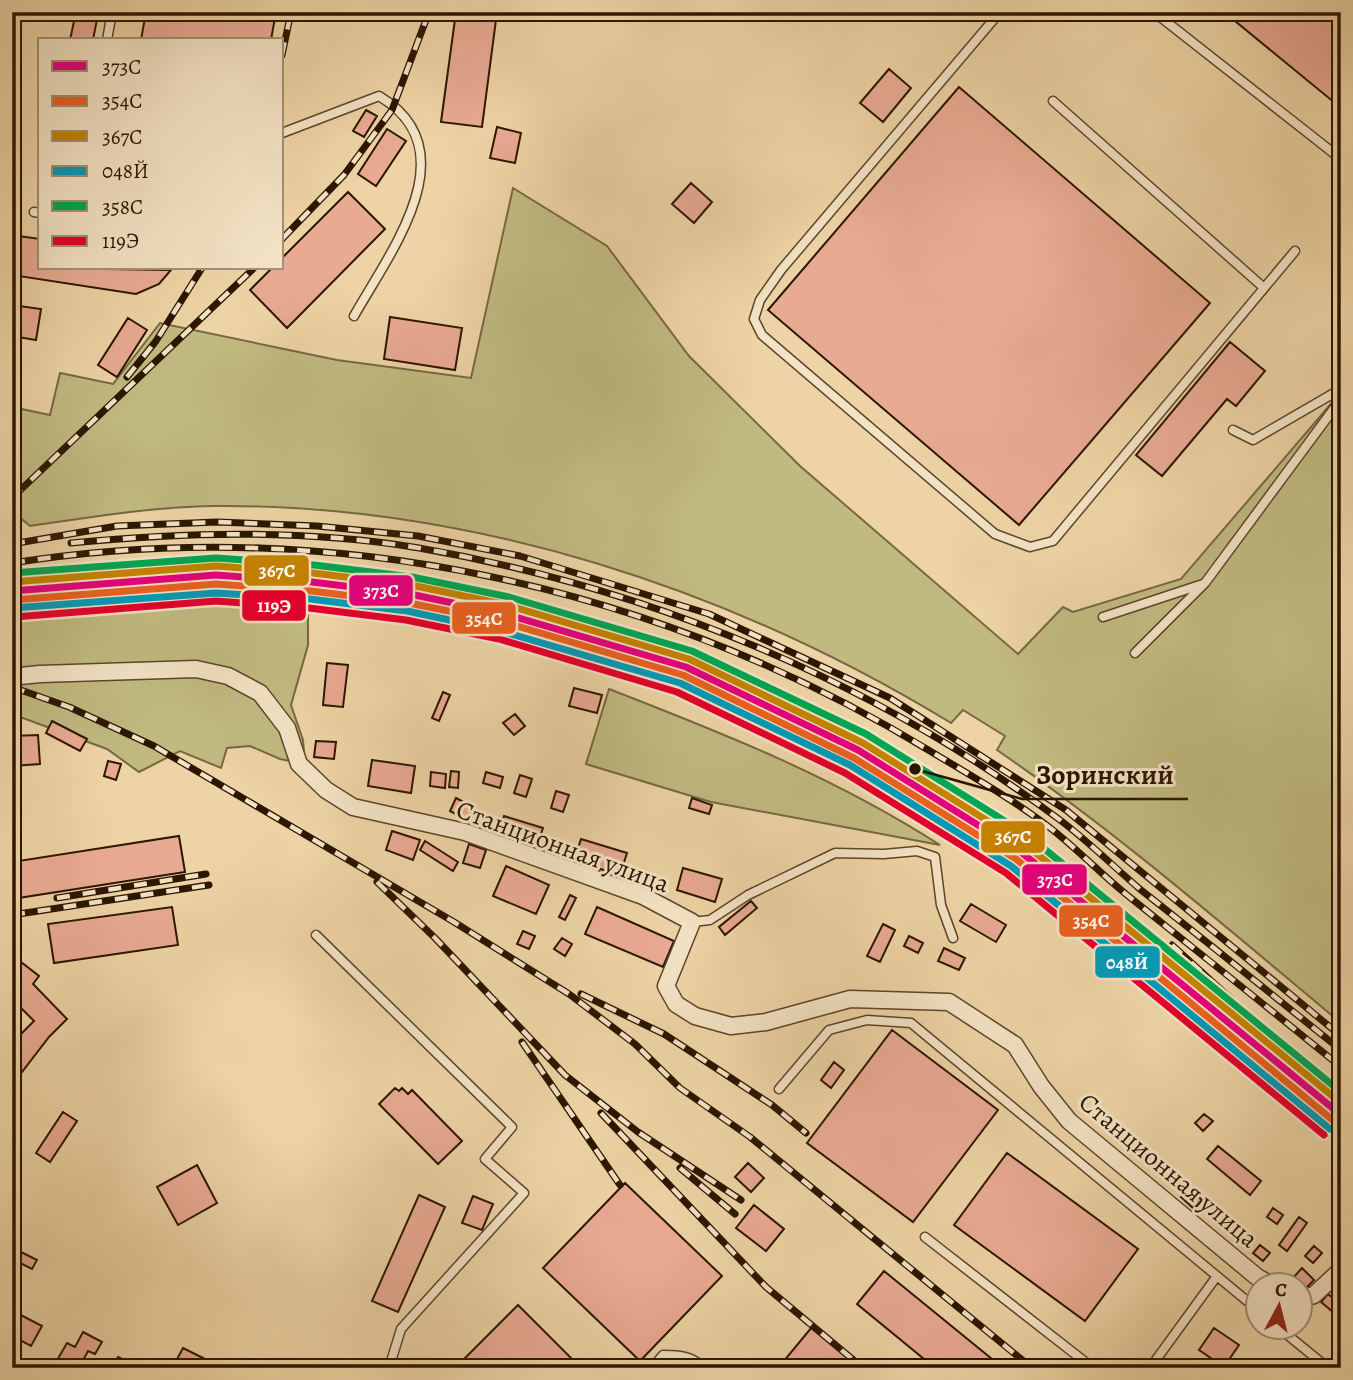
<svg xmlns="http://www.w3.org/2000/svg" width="1353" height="1380" font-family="Alegreya,serif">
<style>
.green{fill:#c0ba81;stroke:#766840;stroke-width:2}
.building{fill:#e9aa93;stroke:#2c1600;stroke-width:2}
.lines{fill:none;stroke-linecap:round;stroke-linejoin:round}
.lane-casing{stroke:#5c4529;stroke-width:11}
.street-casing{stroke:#5c4529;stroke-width:19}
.lane{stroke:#f3e2c4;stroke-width:8}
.street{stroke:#f3e2c4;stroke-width:16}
.rail-casing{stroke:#2c1600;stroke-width:7}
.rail{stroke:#f3e2c4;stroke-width:4.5;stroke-dasharray:13;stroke-linecap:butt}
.rail-1-casing{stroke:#f3e2c4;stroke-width:12}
.rail-2-casing{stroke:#f3e2c4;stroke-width:12}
.rail-3-casing{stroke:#f3e2c4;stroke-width:12}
.rail-4-casing{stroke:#f3e2c4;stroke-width:12}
.rail-5-casing{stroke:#f3e2c4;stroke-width:12}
.rail-6-casing{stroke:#f3e2c4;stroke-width:12}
.rail-1{stroke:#e5007d;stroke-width:7}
.rail-2{stroke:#e86120;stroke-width:7}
.rail-3{stroke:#c48200;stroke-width:7}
.rail-4{stroke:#049ab9;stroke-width:7}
.rail-5{stroke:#00a651;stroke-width:7}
.rail-6{stroke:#e4002b;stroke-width:7}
.labels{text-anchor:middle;stroke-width:6;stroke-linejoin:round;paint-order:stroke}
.street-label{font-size:26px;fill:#2c1600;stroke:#f3e2c4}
.leader{fill:none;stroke:#2c1600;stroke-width:2.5}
.callout-dot{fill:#2c1600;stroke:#f3e2c4;stroke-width:2.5}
.callout-label{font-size:28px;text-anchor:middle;font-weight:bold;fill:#2c1600;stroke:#f3e2c4;stroke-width:6;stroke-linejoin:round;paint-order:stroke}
.line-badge{stroke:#f3e2c4;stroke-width:2.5}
.badge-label{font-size:19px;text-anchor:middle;font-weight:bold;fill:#fff}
</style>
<rect width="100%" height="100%" fill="#edd3a5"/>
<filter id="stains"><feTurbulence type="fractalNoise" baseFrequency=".00286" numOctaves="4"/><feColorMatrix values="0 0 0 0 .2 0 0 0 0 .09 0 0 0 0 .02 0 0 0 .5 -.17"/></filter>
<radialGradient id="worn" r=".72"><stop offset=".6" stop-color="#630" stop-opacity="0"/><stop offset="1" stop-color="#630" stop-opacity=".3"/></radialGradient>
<path class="green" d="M513,188L607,246L689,356L800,466L1018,654L1063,607L1073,612L1181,579L1341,392V1023C1228,929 1118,833 997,750L1005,736L963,710L951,723C731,589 473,504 214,506C152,507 90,517 30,526L12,511V407L50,415L60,373L113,384L160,323L337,360L471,378Z
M216,604L308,610V645L291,705L303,740L305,764L280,759L250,746L227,748L221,768L180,751L139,772L107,749L12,714V618L123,607Z
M609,689C725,734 834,777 940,845L711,802L586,764Z"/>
<path class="building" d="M76,12L98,14L93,40H70Z
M146,12H276L271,40H141Z
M456,12H497L482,127L441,122Z
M1224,12H1341V108Z
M889,69L911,88L883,122L860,103Z
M959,87L1210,303L1019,525L768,310Z
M366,110L377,116L364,137L353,131Z
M497,127L521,133L515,163L490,158Z
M387,129L406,141L376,186L358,174Z
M691,183L712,202L694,223L672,204Z
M348,192L385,229L287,328L250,290L272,268H282V258Z
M12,235L40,239V268L171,270L159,284L136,294L12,275Z
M12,305L41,309L36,340L12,336Z
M390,317L462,328L455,370L384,359Z
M128,318L147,330L117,377L98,365Z
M1230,342L1265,371L1236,406L1227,399L1162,476L1136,455Z
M327,663L348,665L343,707L323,705Z
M574,688L602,695L597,713L569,706Z
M443,692L450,695L439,721L432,718Z
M515,714L525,726L514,735L503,723Z
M52,721L87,739L80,751L46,733Z
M38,735L40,764L12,766V736Z
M316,741L336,742L334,759L314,757Z
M372,760L415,766L411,793L368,786Z
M108,761L121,764L116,780L104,776Z
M451,771L459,772L458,788L449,787Z
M431,772L446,774L445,788L430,786Z
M486,772L503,777L500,788L483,783Z
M520,775L532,779L526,797L514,793Z
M556,791L569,795L563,812L551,808Z
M456,798L475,808L469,821L450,811Z
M692,798L712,805L709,814L689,808Z
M504,816L543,828L536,850L497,837Z
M392,831L420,840L413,860L386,850Z
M179,836L185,872L12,899V862Z
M581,839L627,853L620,875L574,861Z
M425,841L458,862L453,871L420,850Z
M469,844L486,850L480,868L463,863Z
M506,866L549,885L536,914L493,896Z
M683,868L722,879L715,902L677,890Z
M570,895L576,898L565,920L559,917Z
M751,901L757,908L725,935L719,927Z
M971,904L1006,925L996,942L960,921Z
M172,907L178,945L54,963L48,924Z
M597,907L674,941L663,967L585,934Z
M883,924L895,930L880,962L867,956Z
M523,931L535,936L529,949L517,944Z
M909,936L923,943L918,953L904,946Z
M562,938L572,944L565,956L554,949Z
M944,948L965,958L959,970L938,961Z
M12,955L39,976L33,984L67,1019L49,1037L12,1085V1043L34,1021L18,1005L12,1011Z
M892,1030L998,1110L913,1222L807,1143Z
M834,1062L844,1070L831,1088L821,1080Z
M395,1088L399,1091L402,1088L408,1094L412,1090L462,1141L438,1164L379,1104Z
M63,1112L77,1121L50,1162L36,1153Z
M1204,1114L1213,1121L1203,1131L1195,1123Z
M1218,1146L1261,1181L1250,1195L1207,1159Z
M1007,1153L1138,1249L1085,1321L954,1225Z
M748,1163L764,1178L751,1192L735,1177Z
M197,1165L217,1203L178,1225L157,1187Z
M625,1183L722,1276L640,1361L543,1268Z
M1189,1188L1202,1200L1194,1209L1181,1197Z
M419,1195L445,1207L398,1312L372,1301Z
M473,1196L493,1204L482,1230L462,1223Z
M754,1205L784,1229L766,1251L736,1228Z
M1273,1208L1283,1215L1277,1224L1267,1217Z
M1299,1217L1307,1223L1287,1251L1279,1245Z
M1260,1245L1270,1253L1263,1261L1253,1253Z
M1314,1246L1322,1253L1313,1263L1305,1256Z
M17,1250L37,1260L32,1269L12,1259Z
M1302,1268L1314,1280L1305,1289L1293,1278Z
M884,1271L1003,1368H935L857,1304Z
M1328,1294L1341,1305V1319L1321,1302Z
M518,1305L581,1368H455Z
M15,1312L42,1326L31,1346L12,1336Z
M812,1327L861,1368H778Z
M1214,1328L1239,1345L1224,1367L1199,1350Z
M83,1332L102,1342L95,1354L88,1351L79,1368H67L56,1362L67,1343L75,1347Z
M183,1348L217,1365L215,1368H189L176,1361Z
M118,1357L140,1368H112Z"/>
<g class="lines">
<g class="lane-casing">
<path id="lane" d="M1000,12L781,270L760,300L754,319L762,335L995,534L1030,547L1053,541L1295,251
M1154,12L1341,159
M107,40L112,12
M1053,101L1263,287
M282,133L379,96C470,150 390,252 354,316
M34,212L40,213
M1233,430L1253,440L1341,389
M1103,617L1203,584
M1135,653L1205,583L1341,399
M692,922L710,920L748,895L835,853L884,854L917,851L935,857L941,905L953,938
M316,935L512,1127L485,1159L524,1193L401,1329L389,1368
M779,1089L829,1030L867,1020L911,1023L1258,1310
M925,1237L1093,1368
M1279,1328L1328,1368
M652,1368L663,1355C681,1355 691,1356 705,1368
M1150,1368L1217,1276"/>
</g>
<g class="street-casing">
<path id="street" d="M12,681L20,676L40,674L196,669L228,676L260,693L287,728L299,764L326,790L353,807L465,832L643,896L692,922L666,986L676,1004L695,1016L731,1026L766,1022L850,999L949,1002L1015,1045L1041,1086L1069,1121L1257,1277L1273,1286
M1300,1299L1314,1295L1341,1270"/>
</g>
<use href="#lane" class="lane"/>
<use href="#street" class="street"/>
<g class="rail-casing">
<path id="rail" d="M282,55L291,12
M282,239L344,175L392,110L429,12
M127,377L156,341L202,268
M12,498L254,268
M71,543C186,532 304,529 419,548C650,588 872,680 1060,820C1089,842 1114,867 1141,890C1208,943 1274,996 1341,1050
M12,544L117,526L217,522L317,526L418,536L520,556L709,614L890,698L1066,810L1341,1036
M12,563C329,513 657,585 930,751C970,775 1012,799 1049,827C1076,848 1100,873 1127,895C1198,952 1270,1009 1341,1067
M12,605L123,592L216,588L311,594L408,606L502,626L682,677L852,760L1014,863L1341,1132
M12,687L69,707L154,746L454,922L569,994L635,1044L680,1088L750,1137L1032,1368
M377,882L435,938L565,1075L638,1132L741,1200
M57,898L206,874
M12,915L209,885
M1172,945L1341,1099
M1164,969L1256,1035
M581,994L664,1034L772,1105L806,1133
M522,1042L620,1185
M601,1113L766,1287L863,1368
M680,1168L735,1214"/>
</g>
<use href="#rail" class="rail"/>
<g class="rail-1-casing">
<path id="rail-1" d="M12,591L216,575L312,582L410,594L505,614L686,667L858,750L1021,852L1341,1115"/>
</g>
<g class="rail-2-casing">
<path id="rail-2" d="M13,600L216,584L311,591L409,603L503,622L683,675L854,758L1016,859L1335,1122"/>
</g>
<g class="rail-3-casing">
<path id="rail-3" d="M12,582L216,566L313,573L411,585L507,605L689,659L863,743L1026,845L1341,1103"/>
</g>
<g class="rail-4-casing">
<path id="rail-4" d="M13,608L216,593L310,599L407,611L501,631L680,683L850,765L1011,866L1330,1129"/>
</g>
<g class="rail-5-casing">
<path id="rail-5" d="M12,573L216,558L314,565L412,577L509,597L692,651L866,734L1030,837L1341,1092"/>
</g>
<g class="rail-6-casing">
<path id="rail-6" d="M14,617L216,601L309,608L406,620L499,639L677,692L845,773L1006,873L1324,1135"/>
</g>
<use href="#rail-1" class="rail-1"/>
<use href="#rail-2" class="rail-2"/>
<use href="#rail-3" class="rail-3"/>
<use href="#rail-4" class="rail-4"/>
<use href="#rail-5" class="rail-5"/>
<use href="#rail-6" class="rail-6"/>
</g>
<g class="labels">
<g class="street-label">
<text transform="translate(563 846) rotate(20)" y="9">Станционная улица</text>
<text transform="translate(1169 1170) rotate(40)" y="9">Станционная улица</text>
</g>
</g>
<path class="leader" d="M915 769L1022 799H1188"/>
<circle class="callout-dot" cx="915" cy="769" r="7"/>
<g class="callout-label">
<text x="1105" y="784">Зоринский</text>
</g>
<g class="line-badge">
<rect x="243" y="554" width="67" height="33" rx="7" fill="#c48200"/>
<rect x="348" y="574" width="66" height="33" rx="7" fill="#e5007d"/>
<rect x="241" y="589" width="66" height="33" rx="7" fill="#e4002b"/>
<rect x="451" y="601" width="66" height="34" rx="7" fill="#e86120"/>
<rect x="980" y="820" width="66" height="34" rx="7" fill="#c48200"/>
<rect x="1021" y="863" width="67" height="33" rx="7" fill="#e5007d"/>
<rect x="1058" y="904" width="66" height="34" rx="7" fill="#e86120"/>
<rect x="1094" y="945" width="67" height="34" rx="7" fill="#049ab9"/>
</g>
<g class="badge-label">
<text x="277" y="577">367С</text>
<text x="381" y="597">373C</text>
<text x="274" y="612">119Э</text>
<text x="484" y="625">354С</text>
<text x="1013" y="843">367С</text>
<text x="1055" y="886">373C</text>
<text x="1091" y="927">354С</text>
<text x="1127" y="969">048Й</text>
</g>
<rect width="1353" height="1380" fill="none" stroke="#edd3a5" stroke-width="42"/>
<rect x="14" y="14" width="1325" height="1352" fill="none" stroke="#2c1600" stroke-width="3.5"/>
<rect x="21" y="21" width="1311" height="1338" fill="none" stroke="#2c1600" stroke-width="2"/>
<rect x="38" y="38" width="245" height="231" fill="#f3e2c4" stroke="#a39076" stroke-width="2"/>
<rect x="52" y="61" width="35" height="10" fill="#e5007d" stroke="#a39076" stroke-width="2"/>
<text x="102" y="74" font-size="21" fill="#2c1600">373C</text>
<rect x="52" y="96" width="35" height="10" fill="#e86120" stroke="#a39076" stroke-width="2"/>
<text x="102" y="108" font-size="21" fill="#2c1600">354С</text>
<rect x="52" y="131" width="35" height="10" fill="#c48200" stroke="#a39076" stroke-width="2"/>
<text x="102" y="144" font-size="21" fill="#2c1600">367С</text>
<rect x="52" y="166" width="35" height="10" fill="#049ab9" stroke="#a39076" stroke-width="2"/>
<text x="102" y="178" font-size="21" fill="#2c1600">048Й</text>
<rect x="52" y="201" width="35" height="10" fill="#00a651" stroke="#a39076" stroke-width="2"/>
<text x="102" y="214" font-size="21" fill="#2c1600">358С</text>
<rect x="52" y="236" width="35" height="10" fill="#e4002b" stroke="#a39076" stroke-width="2"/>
<text x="102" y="248" font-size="21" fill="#2c1600">119Э</text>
<g transform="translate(1279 1306) rotate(7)"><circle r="33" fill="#f3e2c4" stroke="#a39076" stroke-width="2"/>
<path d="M0-5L12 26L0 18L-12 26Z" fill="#8f2418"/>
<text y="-10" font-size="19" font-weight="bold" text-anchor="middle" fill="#2c1600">С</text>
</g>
<rect width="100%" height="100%" filter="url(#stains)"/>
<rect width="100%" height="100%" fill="url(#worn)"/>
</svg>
